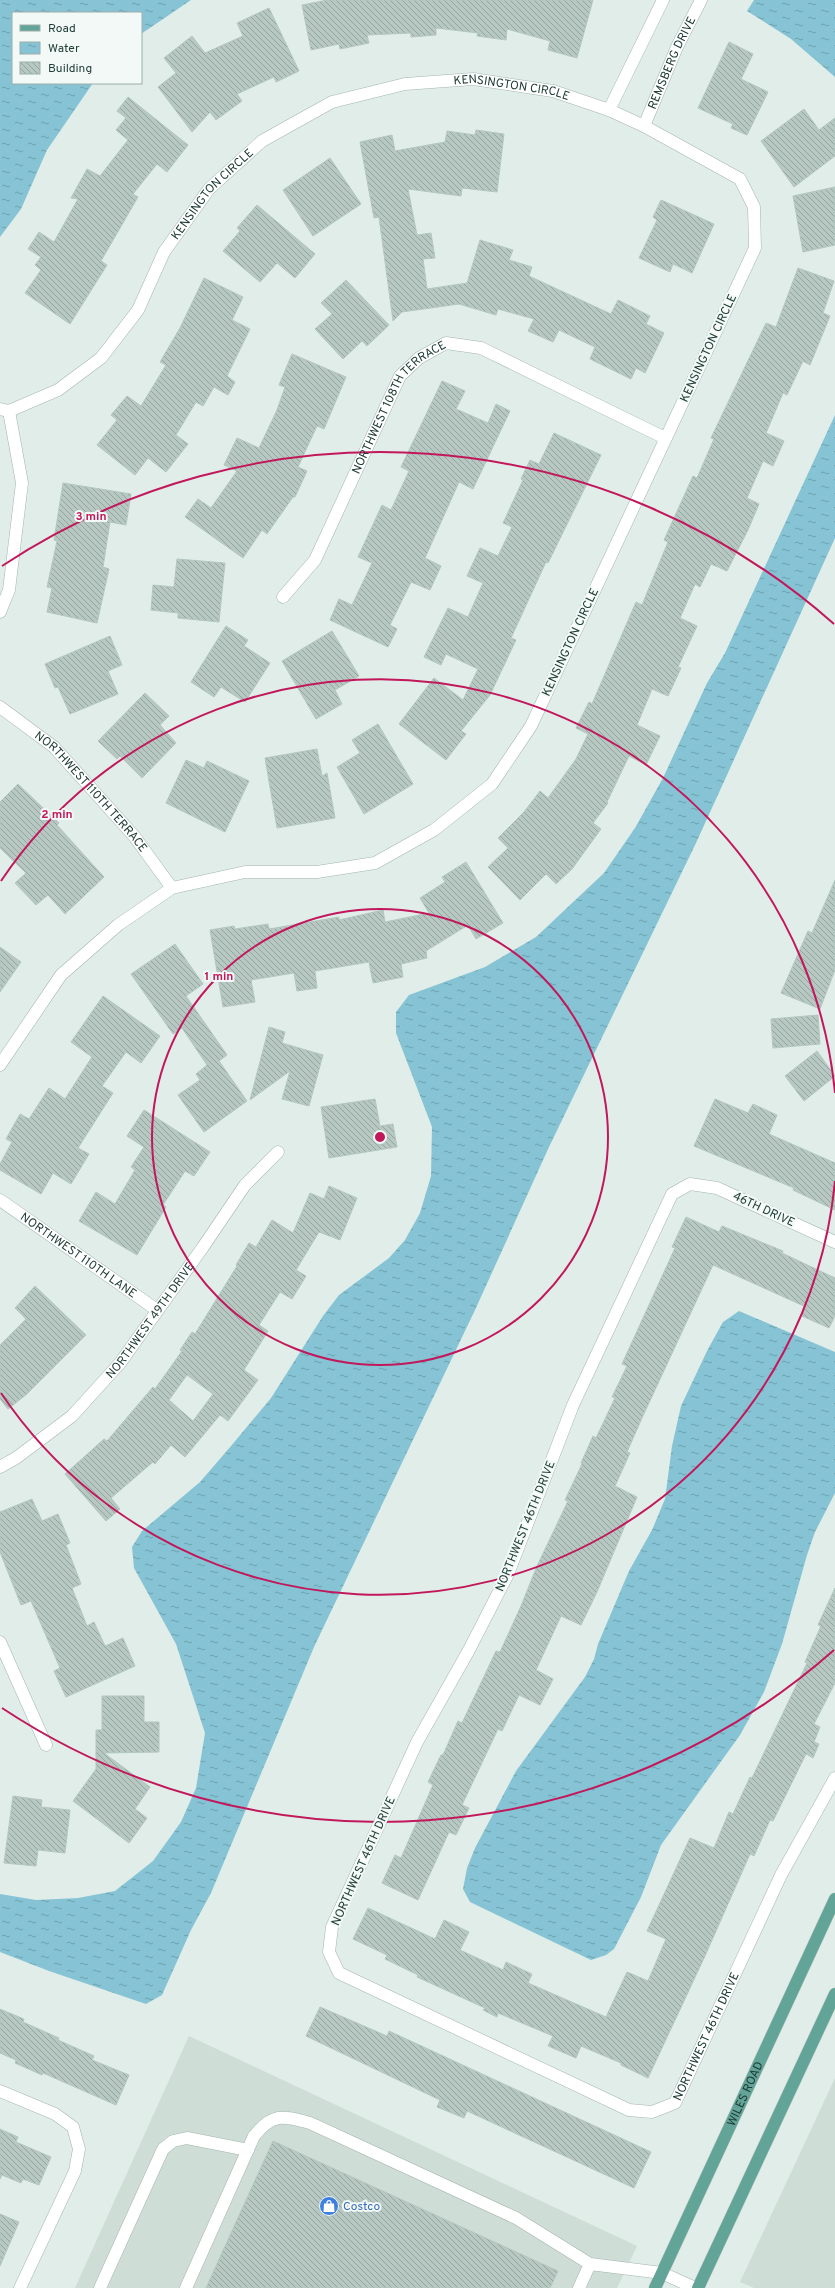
<svg xmlns="http://www.w3.org/2000/svg" width="835" height="2288" font-family="Overpass,sans-serif">
<style>
.built{fill:#cfddd7}
.water{fill:url(#water-ripples)}
.building{fill:url(#building-back-hatch);stroke:#b3c7c0;fill-rule:evenodd}
.lines{fill:none;stroke-linecap:round;stroke-linejoin:round}
.minor-casing{stroke:#a4b5b0;stroke-width:13}
.major-casing{stroke:#c1c9c7;stroke-width:13}
.minor{stroke:#fff;stroke-width:12}
.major{stroke:#63a498;stroke-width:12}
.ring{fill:none;stroke:#c2185b;stroke-width:2}
.labels{text-anchor:middle;stroke-width:4;stroke-linejoin:round;paint-order:stroke}
.street-label{font-size:12px;fill:#213e38;stroke:#f2f9f6}
.shop-label{font-size:12px;fill:#366cbe;stroke:#f2f9f6;text-anchor:start}
.centre{fill:#c2185b;stroke:#f2f9f6;stroke-width:2}
.ring-label{font-size:12px;text-anchor:middle;font-weight:bold;fill:#c2185b;stroke:#f2f9f6;stroke-width:4;stroke-linejoin:round;paint-order:stroke}
</style>
<defs>
<pattern id="water-ripples" width="26" height="14" patternUnits="userSpaceOnUse"><rect width="26" height="14" fill="#86c4d5"/><path d="M2 4q2-2 4 0t4 0M15 11q2-2 4 0t4 0" fill="none" stroke="#6da1ae"/></pattern>
<pattern id="building-back-hatch" width="6" height="6" patternUnits="userSpaceOnUse"><rect width="6" height="6" fill="#b6c8c1"/><path d="M-1 5l2 2M0 0l6 6M5-1l2 2" fill="none" stroke="#94a49e"/></pattern>
</defs>
<rect width="100%" height="100%" fill="#e1ede8"/>
<path class="built" d="M189,2036L637,2246L617,2288H75Z
M835,2078V2288H754L740,2282Z"/>
<path class="water" d="M0,0H191L141,34V13H13V83H93L47,150L21,209L0,237Z
M754,0H835V77L791,39L747,11Z
M835,415V538L696,843L549,1147L475,1310L314,1647L211,1893L191,1930L162,1995L146,2004L49,1971L0,1952V1894L36,1900L78,1898L115,1891L153,1861L181,1822L196,1788L205,1733L176,1644L134,1568L132,1547L142,1531L200,1482L231,1446L271,1398L323,1316L339,1295L389,1258L405,1240L420,1213L431,1176L432,1127L396,1033V1012L409,995L485,967L536,937L604,873L635,828L663,778L707,683L725,653Z
M739,1311L835,1352V1493L815,1532L807,1555L782,1644L764,1692L740,1735L661,1845L641,1897L614,1949L606,1955L591,1960L470,1902L463,1889L467,1868L475,1848L516,1771L585,1677L594,1659L598,1644L629,1571L652,1530L665,1499L672,1446L681,1406L708,1349L723,1322Z"/>
<path class="building" d="M327,0H593L577,58L548,50L550,41L507,29L506,40L477,36L478,33L436,28V35L411,37V33L367,35L369,43L340,49L339,44L311,50L302,5Z
M269,8L299,71L276,82L274,77L237,94L242,101L216,120L210,112L192,132L158,87L176,73L164,58L192,36L205,53L243,36L237,23Z
M729,42L753,54L741,79L768,92L747,135L731,128L733,124L698,108Z
M128,97L188,145L167,172L157,164L133,194L138,197L101,261L107,265L70,324L25,293L41,270L35,265L41,257L28,249L39,232L54,242L78,199L71,198L87,169L100,176L128,140L116,130L126,118L117,111Z
M804,109L819,130L835,118V156L794,187L761,141Z
M476,130L504,134L497,192L462,188L461,196L408,189L417,235L431,233L435,258L423,259L427,289L467,283L480,240L513,250L509,260L532,267L529,276L611,314L618,300L650,316L646,324L664,333L645,373L636,368L631,379L590,359L595,347L559,330L553,342L528,331L534,319L498,309L496,315L459,304L402,312L393,321L379,217L374,218L360,142L392,135L395,151L445,142L447,131L475,135Z
M330,158L361,204L313,236L283,190Z
M835,187V245L803,252L793,196Z
M661,200L714,224L692,273L673,264L670,272L639,258L657,220L653,217Z
M257,205L315,254L295,278L277,263L260,282L223,251L240,231L237,228Z
M798,268L834,281L823,313L830,316L810,365L803,361L787,395L783,393L766,433L784,441L773,466L763,461L747,498L759,504L748,530L727,571L711,564L700,587L695,584L680,618L697,626L678,667L681,668L668,696L652,689L637,725L660,736L646,765L629,756L607,802L608,803L593,823L601,829L572,869L556,884L546,874L520,900L488,867L508,848L498,838L524,812L540,791L548,798L576,759L588,734L576,728L589,702L592,704L636,602L642,605L668,542L664,540L693,476L697,478L714,439L711,438L766,323L776,327Z
M204,278L243,297L232,320L250,329L227,376L235,382L228,395L214,387L203,406L196,402L176,435L188,444L166,472L148,458L135,475L97,445L117,420L111,415L127,396L141,406L166,365L160,362L180,328Z
M346,280L389,325L367,346L362,341L343,359L315,329L332,314L321,303Z
M292,354L346,377L324,429L317,426L298,467L307,471L295,497H293L267,534L262,530L243,558L185,517L198,499L211,508L237,471L224,465L237,438L259,448L277,410L285,387L279,385Z
M442,381L465,391L456,409L488,423L496,404L510,411L473,489L459,482L425,558L441,566L430,590L411,582L390,625L397,629L388,647L330,620L339,599L352,605L372,563L358,557L382,505L391,510L409,471L401,467Z
M554,433L601,455L548,563L546,562L511,638L516,640L490,695L461,731L466,734L446,760L399,724L434,678L463,700L478,669L446,654L441,665L424,657L448,608L468,617L483,583L467,576L480,548L498,556L512,527L503,523L523,480L521,479L530,460L539,464Z
M63,483L131,494L126,525L110,522L103,567L109,569L97,623L47,612L52,588L47,587L57,541L54,540Z
M177,559L225,563L219,622L178,618V613L151,610L153,585L174,587Z
M226,626L248,640L244,646L270,663L245,702L221,687L214,697L191,682Z
M332,631L359,676L335,690L342,704L316,719L282,661Z
M110,636L122,665L108,671L118,694L70,714L58,687L55,688L45,664Z
M145,693L169,716L160,725L176,743L142,778L120,756L117,759L98,741Z
M378,724L413,784L364,814L337,767L360,753L352,740Z
M317,749L322,776L327,773L335,818L277,828L265,758Z
M186,760L204,768L207,761L249,781L225,832L166,803Z
M18,784L59,823L57,825L104,877L65,914L48,895L36,905L15,883L26,873L0,848V802Z
M466,862L503,923L476,939L468,925L426,951L427,958L401,964L403,977L373,983L369,962L315,971L317,988L297,991L294,973L251,980L255,1002L223,1007L210,930L234,926L235,929L268,924L269,929L339,917V920L383,910L385,922L429,913L420,898L445,882L442,877Z
M835,880V970L820,1009L781,993L808,931L812,933Z
M175,944L203,984L186,996L227,1055L219,1061L247,1101L204,1132L178,1095L200,1080L196,1074L207,1065L182,1028L173,1034L131,974Z
M0,947L21,962L0,992Z
M103,996L160,1036L141,1063L126,1052L102,1086L113,1093L78,1148L89,1154L71,1184L53,1173L41,1194L0,1170V1164L12,1142L6,1139L20,1114L29,1119L49,1088L65,1099L92,1057L71,1042Z
M818,1015L820,1044L773,1048L771,1019Z
M269,1027L285,1032L282,1043L323,1055L309,1106L282,1099L290,1071L250,1100Z
M817,1051L835,1076L804,1101L785,1076Z
M375,1099L380,1126L393,1124L397,1147L329,1158L321,1107Z
M715,1099L748,1113L753,1104L777,1115L769,1134L835,1163V1210L793,1190L794,1188L694,1146Z
M144,1110L210,1152L194,1176L185,1171L163,1205L166,1207L137,1255L79,1221L96,1192L115,1204L135,1170L131,1167L144,1147L127,1136Z
M329,1186L357,1198L340,1240L319,1232L296,1270L306,1276L292,1299L280,1292L259,1325L268,1331L244,1370L258,1380L228,1421L220,1415L185,1457L171,1445L155,1464L153,1462L111,1498L120,1509L106,1521L65,1474L104,1439L107,1441L153,1387L155,1389L182,1351L180,1350L192,1332L195,1334L237,1266L236,1265L249,1243L256,1247L272,1220L293,1233L310,1193L324,1199ZM187,1375L213,1394L193,1421L169,1400Z
M686,1217L719,1232L722,1226L783,1251L782,1253L835,1278V1316L829,1328L802,1316L806,1307L713,1265L642,1418L627,1452L630,1453L615,1486L637,1497L597,1592L581,1625L561,1616L536,1670L553,1679L540,1705L519,1695L502,1731L498,1729L462,1805L469,1808L456,1835L449,1832L418,1900L382,1883L395,1855L401,1858L433,1785L428,1782L441,1755H443L458,1721L462,1723L496,1651L500,1652L521,1606L537,1566L568,1501L565,1500L582,1464L581,1463L593,1436L596,1438L615,1398L612,1397L627,1366L622,1364L675,1248L672,1247Z
M35,1286L86,1335L27,1394L8,1409L0,1399V1345L26,1319L15,1308Z
M32,1499L42,1521L58,1514L70,1543L66,1545L81,1584L72,1588L87,1626L94,1622L105,1646L123,1638L135,1666L66,1697L54,1671L60,1668L31,1601L21,1605L0,1552V1512Z
M835,1588V1683L814,1724L820,1727L814,1742L819,1744L813,1758L806,1754L773,1821L770,1820L754,1856L750,1854L705,1956L648,2078L621,2065V2063L581,2046L576,2058L548,2046L553,2036L498,2013L497,2017L483,2010L485,2008L417,1977L418,1975L385,1959L387,1955L353,1939L368,1908L435,1939L444,1920L469,1932L460,1950L503,1970L506,1962L532,1974L528,1983L606,2017L627,1972L648,1981L666,1939L647,1931L690,1838L714,1848L729,1812L733,1814L750,1777L752,1778L807,1663L805,1662L821,1626L818,1625Z
M102,1696H144V1722H159V1752L104,1753L150,1787L135,1809L147,1818L129,1843L73,1801L96,1769V1730H102Z
M13,1796L42,1800L41,1807L70,1810L65,1853L38,1850L36,1866L4,1863Z
M320,2007L387,2036L389,2031L651,2152L634,2188L467,2111L464,2118L437,2107L440,2100L306,2036Z
M0,2009L24,2019L23,2022L59,2038L58,2040L94,2056L92,2060L129,2075L116,2105L43,2073L42,2075L15,2063L16,2060L0,2053Z
M0,2129L18,2137L16,2142L51,2157L39,2185L23,2179L21,2183L2,2175L0,2179Z
M273,2141L558,2271L550,2288H206Z
M0,2214L19,2222L0,2266Z"/>
<g class="lines">
<g class="minor-casing">
<g id="minor">
<path d="M609,110L663,0"/>
<path id="s1" d="M644,126L677,47L701,0"/>
<path id="s2" d="M0,409L9,411L58,390L101,358L138,310L164,252L209,189L262,141L332,102L405,84L473,79L553,91L609,110L644,126L740,179L754,207L755,248L531,726L492,784L434,830L375,863L317,872H245L172,888L118,925L61,975L0,1065"/>
<path id="s3" d="M283,597L315,560L400,376L419,358L446,343L481,348L665,438"/>
<path d="M0,612L9,590L22,483L9,411"/>
<path id="s4" d="M0,707L54,747L134,836L172,888"/>
<path id="s5" d="M0,1200L157,1310"/>
<path id="s6" d="M835,1242L717,1188L690,1184L672,1194L573,1405L508,1574L469,1650L417,1742L332,1927L329,1952L339,1973L629,2110L652,2112L675,2103L781,1875L835,1778"/>
<path id="s7" d="M0,1467L16,1458L72,1416L120,1363L203,1247L245,1185L278,1152"/>
<path d="M0,1642L46,1745"/>
<path d="M0,2091L55,2114L73,2127L79,2149L75,2171L20,2288"/>
<path d="M100,2288L163,2149L173,2141L187,2138L248,2150"/>
<path d="M186,2288L254,2136C273,2112 284,2116 310,2123L516,2218L590,2264L662,2273L695,2288"/>
<path d="M579,2288L590,2264"/>
</g>
</g>
<g class="major-casing">
<g id="major">
<path id="s8" d="M655,2288L835,1899"/>
<path d="M698,2288L835,1994"/>
</g>
</g>
<use href="#minor" class="minor"/>
<use href="#major" class="major"/>
</g>
<g class="ring">
<circle cx="380" cy="1137" r="228"/>
<path d="M835 1181A457 457 0 0 1 1 1393M1 881A457 457 0 0 1 835 1093"/>
<path d="M834 1650A685 685 0 0 1 2 1708M2 566A685 685 0 0 1 834 624"/>
</g>
<defs>
<g id="shop-disc" transform="scale(1)"><circle r="9.5" fill="#3f7fe0" stroke="#f2f9f6"/><path d="M-5-2.5h2.3a2.7 3.5 0 0 1 5.4 0H5L5.5 6h-11ZM-1.5-2.5h3a1.5 2.3 0 0 0-3 0Z" fill="#fff"/></g>
</defs>
<g fill-rule="evenodd">
<use href="#shop-disc" x="329" y="2206"/>
</g>
<g class="labels">
<g class="street-label">
<text dy="4" stroke="none"><textPath href="#s1" startOffset="69">REMSBERG DRIVE</textPath></text>
<text dy="4" stroke="none"><textPath href="#s2" startOffset="652">KENSINGTON CIRCLE</textPath></text>
<text dy="4" stroke="none"><textPath href="#s2" startOffset="316">KENSINGTON CIRCLE</textPath></text>
<text transform="translate(708 348) rotate(-65)" y="4">KENSINGTON CIRCLE</text>
<text dy="4" stroke="none"><textPath href="#s3" startOffset="226">NORTHWEST 108TH TERRACE</textPath></text>
<text transform="translate(570 642) rotate(-65)" y="4">KENSINGTON CIRCLE</text>
<text dy="4" stroke="none"><textPath href="#s4" startOffset="125">NORTHWEST 110TH TERRACE</textPath></text>
<text transform="translate(764 1209) rotate(25)" y="4">46TH DRIVE</text>
<text dy="4" stroke="none"><textPath href="#s5" startOffset="96">NORTHWEST 110TH LANE</textPath></text>
<text dy="4" stroke="none"><textPath href="#s7" startOffset="212">NORTHWEST 49TH DRIVE</textPath></text>
<text transform="translate(525 1526) rotate(-68)" y="4">NORTHWEST 46TH DRIVE</text>
<text transform="translate(363 1861) rotate(-66)" y="4">NORTHWEST 46TH DRIVE</text>
<text dy="4" stroke="none"><textPath href="#s6" startOffset="1477">NORTHWEST 46TH DRIVE</textPath></text>
<text dy="4" stroke="none"><textPath href="#s8" startOffset="214">WILES ROAD</textPath></text>
</g>
<g class="shop-label">
<text x="343" y="2210">Costco</text>
</g>
</g>
<circle cx="380" cy="1137" r="6" class="centre"/>
<g class="ring-label">
<text x="91" y="520">3 min</text>
<text x="57" y="818">2 min</text>
<text x="219" y="980">1 min</text>
</g>
<rect x="12" y="12" width="130" height="72" fill="#f2f9f6" stroke="#9eaeaa"/>
<rect x="20" y="25" width="20" height="6" fill="#63a498" stroke="#9eaeaa"/>
<text x="48" y="32" font-size="12" fill="#213e38">Road</text>
<rect x="20" y="42" width="20" height="12" fill="url(#water-ripples)" stroke="#9eaeaa"/>
<text x="48" y="52" font-size="12" fill="#213e38">Water</text>
<rect x="20" y="62" width="20" height="12" fill="url(#building-back-hatch)" stroke="#9eaeaa"/>
<text x="48" y="72" font-size="12" fill="#213e38">Building</text>
</svg>
